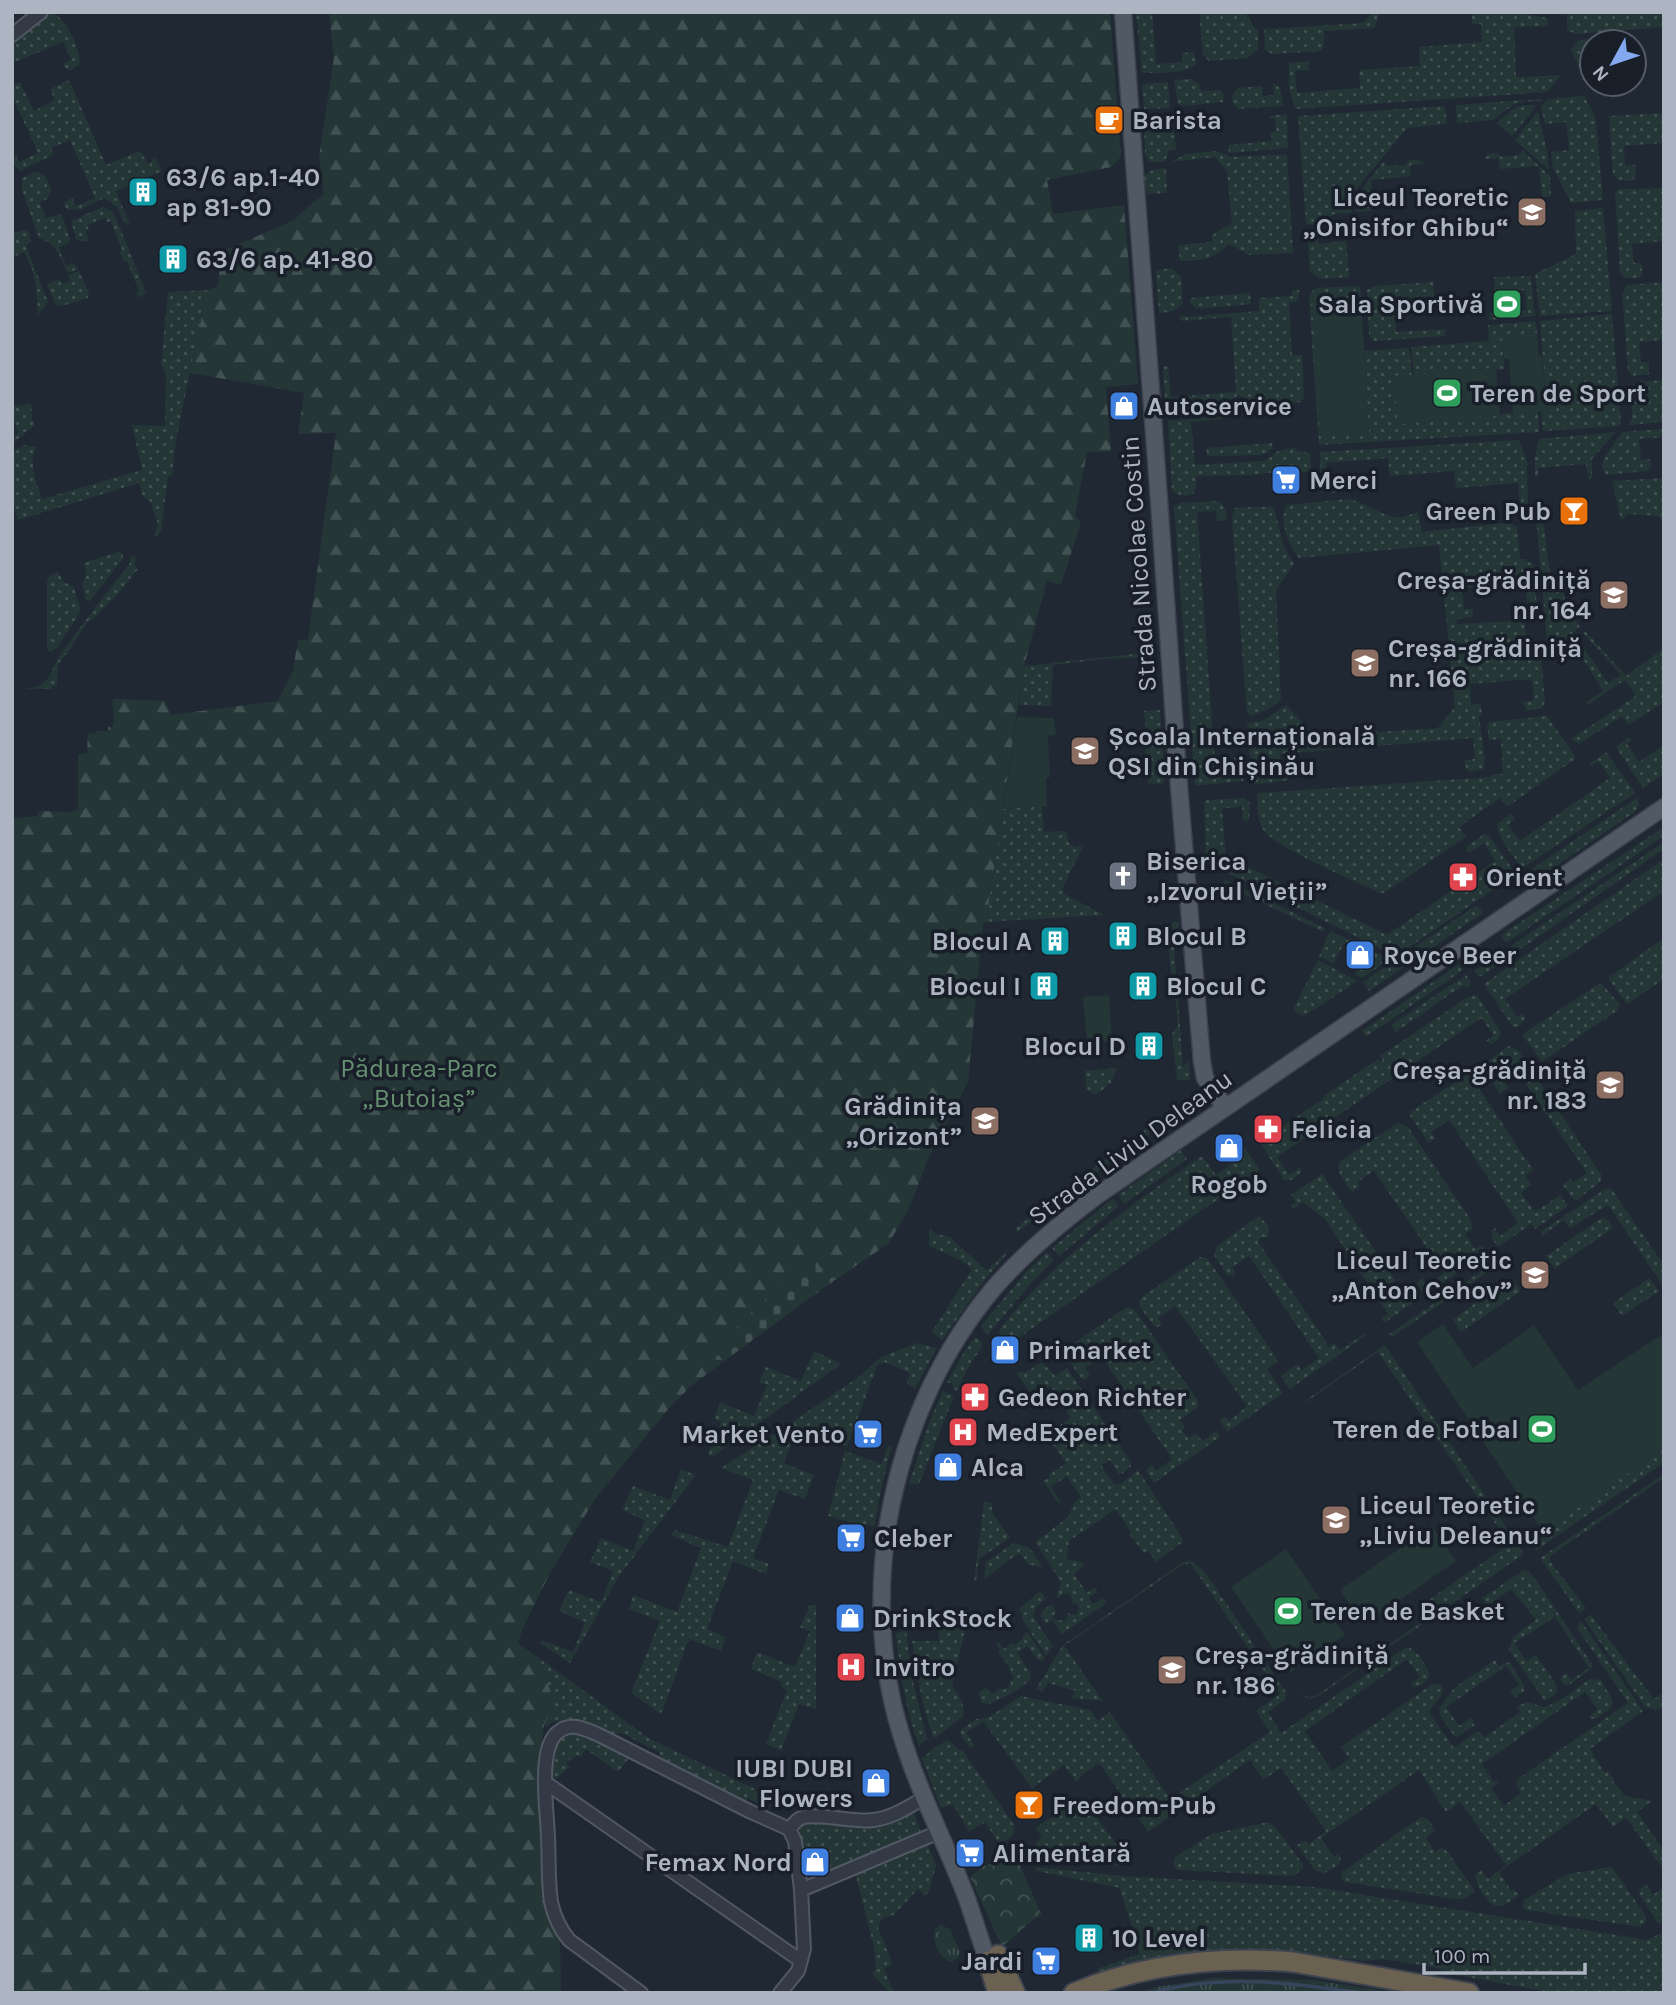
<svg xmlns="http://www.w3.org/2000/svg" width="1676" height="2005" font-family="Karla,sans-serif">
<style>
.grass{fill:url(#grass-tufts)}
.forest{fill:url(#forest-firs)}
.cemetery{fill:url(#cemetery-stones)}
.park{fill:url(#park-crowns)}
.garden{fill:url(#garden-dots)}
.pitch{fill:#253637}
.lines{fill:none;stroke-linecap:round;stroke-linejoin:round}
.stream{stroke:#36455c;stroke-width:3.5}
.minor-casing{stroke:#515763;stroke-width:16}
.major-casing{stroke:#3d434e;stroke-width:19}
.highway-casing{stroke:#3e444f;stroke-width:23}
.minor{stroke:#333a45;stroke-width:12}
.major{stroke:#515965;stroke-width:16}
.highway{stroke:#6a6151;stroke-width:19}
.labels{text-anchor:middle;stroke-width:7;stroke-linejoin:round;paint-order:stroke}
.poi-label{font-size:26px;font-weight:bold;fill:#adb4c2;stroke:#191f29;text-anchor:start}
.street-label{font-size:26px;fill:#adb4c2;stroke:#191f29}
.park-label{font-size:26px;fill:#679072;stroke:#191f29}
</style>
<defs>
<pattern id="grass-tufts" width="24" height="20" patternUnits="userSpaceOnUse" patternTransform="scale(1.75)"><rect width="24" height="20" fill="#253637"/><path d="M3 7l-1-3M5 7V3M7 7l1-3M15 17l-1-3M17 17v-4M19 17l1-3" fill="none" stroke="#425152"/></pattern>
<pattern id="forest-firs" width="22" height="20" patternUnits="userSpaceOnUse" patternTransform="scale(1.75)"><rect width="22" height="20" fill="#253637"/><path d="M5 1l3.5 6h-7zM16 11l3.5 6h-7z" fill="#425152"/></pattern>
<pattern id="cemetery-stones" width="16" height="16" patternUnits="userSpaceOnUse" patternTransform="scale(1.75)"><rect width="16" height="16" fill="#253637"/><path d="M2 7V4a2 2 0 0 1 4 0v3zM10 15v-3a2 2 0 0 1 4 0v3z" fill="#425152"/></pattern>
<pattern id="park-crowns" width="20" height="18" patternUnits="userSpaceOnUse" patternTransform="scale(1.75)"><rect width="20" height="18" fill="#253637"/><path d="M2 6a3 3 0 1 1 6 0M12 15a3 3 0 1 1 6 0" fill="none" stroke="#425152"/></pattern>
<pattern id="garden-dots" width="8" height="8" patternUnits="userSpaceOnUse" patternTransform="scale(1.75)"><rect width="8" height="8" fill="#253637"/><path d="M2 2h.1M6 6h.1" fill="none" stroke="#425152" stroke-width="1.8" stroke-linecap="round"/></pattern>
</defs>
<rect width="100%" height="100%" fill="#202834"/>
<path class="grass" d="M940,1925L950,1929L960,1953L959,1957L952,1962C940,1960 931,1941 935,1929Z
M1212,1978L1314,1980L1396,1993H1138L1157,1987Z"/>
<path class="forest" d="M329,12H1110L1121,157L1111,167L1047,180L1053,214L1124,205L1138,384L1106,387L1111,452H1087L1075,515L1081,522L1061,585L1047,581L1024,666L986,922L983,923L968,1082L928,1159L908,1211L888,1244L801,1303L691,1386L670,1407L595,1499L550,1573L522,1630L518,1643L540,1659L555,1705L544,1725L540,1753V1782L560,1939L561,1993H12V818L38,816V811L71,812L78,809V754L87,753L88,733L96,734V731H108V727L113,726C115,718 112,707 113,699L166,701L170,715L278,701L293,670L298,640L308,639L336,433L298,434L304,393L190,373L207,290L218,286L221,252L294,220L310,205L324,195L319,156L334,58Z"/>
<path class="cemetery" d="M808,1261L839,1277L724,1361L717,1354C741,1317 776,1290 808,1261Z"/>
<path class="park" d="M992,1863L1020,1865L1042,1916L1035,1918L1002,1947L970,1877L982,1867Z"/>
<path class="garden" d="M51,12C65,16 83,52 79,65L69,71L62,64L71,60L63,42L12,63V43Z
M1136,12H1152L1156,64L1182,62V53L1194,52C1195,54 1196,62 1196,63C1193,74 1152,73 1142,73Z
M1199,12H1245L1256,30H1258V49L1248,58L1209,61L1203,55Z
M1373,12H1383L1379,13L1375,28L1324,31V47L1321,51L1272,54L1265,50L1264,29L1363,23Z
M1472,12H1514L1547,18L1548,26L1514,27L1516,77L1561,75L1547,92L1295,109L1289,87V63L1309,61V70L1295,71L1297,93L1360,88L1359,70L1420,66L1419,47L1482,42L1481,24H1472Z
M1567,12H1664V27L1576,34L1567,30Z
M1615,37L1619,42H1592V80L1586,81L1582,74L1571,49L1579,40Z
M1191,79L1199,84L1201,91L1221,90L1224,96L1223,102L1184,106L1178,104L1174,80Z
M69,80L106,165L140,151L149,165L155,157L162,171L116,191L130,225L124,222L117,207L104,198L80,210L73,209L67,210L64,203L72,198L76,206L95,198L70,140L51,148L53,155L20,171L13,164L12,158L16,156L19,162L38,153L12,96V82L14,85L20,82L34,111L55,100L50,89Z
M1168,82L1170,108L1144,109L1142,84Z
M1273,83L1280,88L1284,106L1238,109L1232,102L1233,93L1238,88L1262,86L1263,96L1274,95Z
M1584,96L1593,112L1596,122L1603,200L1571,203L1553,168L1551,152L1569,150L1566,122L1545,124L1541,107L1548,99Z
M1542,99L1540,102L1526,101L1513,105L1493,120L1457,123L1456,105Z
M1525,105H1537L1512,136L1496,123L1516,107Z
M1445,106L1447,124L1407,128L1353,193L1352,212L1334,214L1318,225L1306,224L1298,116Z
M1538,111L1548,156L1549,170L1515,140Z
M1664,113V143L1624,146L1625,166L1635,165L1636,176L1632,181L1617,180L1613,174L1609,116Z
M1173,114L1176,149L1169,150L1165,162H1150L1145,156L1144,117Z
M1287,114L1288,148L1229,153L1228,145L1272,141L1271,132L1276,131L1275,118L1270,119V116Z
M1217,151L1231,157L1287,154L1293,253L1249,255L1229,244C1209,261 1206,260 1180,261L1178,245L1212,242V235L1232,223L1227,171L1215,157L1172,162L1185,154Z
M1523,151L1550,176L1551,197H1542L1539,166L1500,169L1498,158L1485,159L1488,154L1497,153L1502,157L1519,155Z
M1418,159L1424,164L1410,165L1411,176L1371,180L1372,211L1356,212L1357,195L1384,161L1387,166L1405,165L1409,160Z
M1166,168L1167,193L1147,194L1144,177C1149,169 1157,169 1166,168Z
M34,172C46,172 48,180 51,191L47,199L40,202L46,218L61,214L70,239L69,243L59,247L66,266L73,263L79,269L68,273C61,258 56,243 39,238L22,190V178Z
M1664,188V241L1632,244L1634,263H1642V276L1639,278H1625L1620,273L1615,193L1619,189Z
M103,207L112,211L116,218L146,293L138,298L136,293L139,291L127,261L124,262L120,252L122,250L111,221L107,222L105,218L87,225L89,230L86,231L89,240L82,242L76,239L71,221Z
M1603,208L1612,311L1540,316L1535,275L1537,273L1576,254L1575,211Z
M24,230L29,232L31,241L26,246L48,302L38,315C37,291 36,272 24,252L12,258V233Z
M1307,233H1317L1318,244L1346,241L1349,277L1321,279L1310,271Z
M1171,268L1181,276L1183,303L1175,310L1159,314L1156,270Z
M79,271L89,293L88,298L62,306L56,305L47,284L60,279L62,284L70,282L68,275Z
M1531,276L1535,316L1489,320V313L1527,310L1525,290L1495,292L1494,277Z
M1433,282L1434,297L1394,300L1396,332L1446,329L1444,336L1374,341L1369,335L1367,290L1374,286Z
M1664,282V340L1639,342L1641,362H1649V374L1633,376L1628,370L1622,294L1627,285Z
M1357,286L1360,288L1361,297L1312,301L1369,433L1364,351L1409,348L1412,375L1394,376L1398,424L1538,411L1539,432L1319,445L1309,298L1311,292L1317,288Z
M207,290L176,440L172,476L168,477L161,532L153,538L158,524L150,501L143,497L139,483L18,520L12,501V451L24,445L37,447C27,460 37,484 42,499L142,470L132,425L165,426L166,375L163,367L161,366L168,292Z
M1299,290L1298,301L1289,303L1292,355H1302L1304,397L1301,402L1260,405L1238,395L1222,410L1166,414L1163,367L1168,366L1171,397L1236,392L1231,317L1181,321L1180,316L1183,315L1186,317L1259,311V298L1292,296V291Z
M1250,293L1251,304L1197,309L1190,303V298Z
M1612,314L1621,424L1619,426L1543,431L1541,411L1547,410L1540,321Z
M1536,321L1537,333L1502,336L1504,369L1497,370L1496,368L1414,375L1411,347L1489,341L1488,325Z
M1664,380V422L1629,425L1632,417L1631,386L1636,382Z
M12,402L14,406L31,404L32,419L35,425L12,444V436L18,434L12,415Z
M1222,416L1223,419L1191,422L1195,465L1265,461L1276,452L1296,447L1297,451L1310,453L1311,470L1309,472L1302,473L1301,470L1250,475L1196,476V487L1194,493C1186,497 1179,496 1172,491L1168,421Z
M1664,429V437L1639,439L1641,460L1650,459L1651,467L1648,471L1606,475L1602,466L1604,458L1622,432Z
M1616,432L1592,459V478L1589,481L1586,464L1538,468V477H1535V458L1539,439Z
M1519,440L1528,464L1527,467L1528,503L1526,511L1516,517L1510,516L1507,507L1520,506L1518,483L1456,488L1454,471L1390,476L1388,458L1326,463L1328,484L1338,483L1337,493L1322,492L1321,490L1320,452Z
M1272,443L1273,448L1267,453L1260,455L1207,456L1206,448Z
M1664,478V522L1658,516L1628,514L1621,520L1612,481Z
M1348,499C1366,502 1384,519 1402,517C1408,516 1413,513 1418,512L1422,532L1504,523H1510L1517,527L1520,559H1525L1533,565L1537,606C1534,613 1527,613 1520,614L1515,610L1514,605L1527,604L1525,583L1462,588L1464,609H1474L1472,617L1457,619V624L1518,621L1525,624L1527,650L1537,651L1541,656L1545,702L1542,708L1527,711L1522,702L1534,700L1532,679L1470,684L1471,705L1481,704L1482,715L1479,717L1485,760L1483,769L1469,772L1465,766V760L1475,759L1473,738L1280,754L1281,775L1288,774L1289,780L1254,785L1249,745L1259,743L1258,729L1248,730L1247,723L1264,720L1286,705L1316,736L1438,728L1455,707L1439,545L1299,558C1288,545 1279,522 1286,505Z
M1219,501L1225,508L1227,518L1225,520L1217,521L1216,511L1197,512L1215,764L1234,763V757H1240L1244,767L1245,776L1243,781L1195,786L1174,506L1181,503Z
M1538,506L1542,513L1550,574H1568L1562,580L1566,610L1580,626L1559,646L1551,648L1547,643L1536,517Z
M1253,507H1274L1283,545L1294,564L1276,590L1281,700L1270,708L1253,716L1247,713L1232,517L1235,508Z
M120,551L123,555L122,560L90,601H86L82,584L86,575L84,563Z
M132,555L137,559L134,564L138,569L117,595L92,620L88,621L69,651L58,664L57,686H52V689L12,688C21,687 35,690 43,683C52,676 54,664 60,655C83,624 106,593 130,563Z
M56,572H58L64,582L74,587L80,608L79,614L57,648L51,652L48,651L47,648V582L48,578Z
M1585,631L1626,676L1664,648V702L1628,725L1622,716L1579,744L1571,739L1636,696L1625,680L1588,705L1587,702L1603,691L1580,654L1575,655L1572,643L1577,639L1578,640L1608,683L1621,675L1583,633Z
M1152,652V657L1103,659L1053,665L1051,706L1019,705L1024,666Z
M1160,710L1165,780L1161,784L1148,783L1145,741L1147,740L1144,711Z
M1547,716L1574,754L1575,759L1507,807L1500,798L1459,827L1466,837L1384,893H1380C1357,882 1272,847 1262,828C1257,819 1258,806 1257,796L1259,793L1490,777L1492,775L1503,774L1501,739L1489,740L1487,724L1489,722Z
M1628,737L1632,740L1627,744L1639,762L1664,745V774L1643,788L1616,747Z
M1605,753H1607L1635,793L1522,868C1512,854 1499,840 1497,824L1511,814L1515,819L1508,825L1520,841L1610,778L1599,761L1591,766L1590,763Z
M1638,797L1639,805L1636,811L1540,877H1532L1526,873Z
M1245,798L1250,803L1249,820L1243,821L1242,806L1222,809L1226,856L1387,935L1495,861L1484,843L1469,853L1466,847L1484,834L1489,836L1516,874L1396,956L1206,863L1204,803L1206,800Z
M1042,806L1044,832L1065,831C1070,838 1064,843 1076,847L1084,844L1063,887L1064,894L1104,915L986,922L1003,809Z
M1664,827V836L1506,943L1501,935Z
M1664,842V849L1482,976H1478L1474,971Z
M1664,859V891L1505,999L1517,1017L1523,1014L1526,1019L1518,1027L1512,1026L1484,984Z
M1225,880L1325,928L1323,932L1223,884Z
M1477,905L1483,913L1369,991L1363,982Z
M1175,921L1180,923L1178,925L1179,941L1174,947L1183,1066L1189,1062L1190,1080H1177L1172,1034L1178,1025L1175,996L1173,995L1167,927Z
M1330,931L1390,959L1362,978L1355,975L1366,953L1345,942L1333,964L1319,956Z
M1664,938V979L1627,1004L1609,980V977Z
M1318,960L1358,981L1304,1016L1293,1010Z
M1459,964L1463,970L1366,1037L1362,1031Z
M1466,975L1471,982L1469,987L1466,988L1462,986L1396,1032L1391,1025Z
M1602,984L1620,1005L1617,1007L1618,1010L1542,1062L1523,1036L1524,1033L1597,985Z
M1475,995H1477L1501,1032L1498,1039L1491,1044L1486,1041L1494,1035L1481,1018L1277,1157L1289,1175L1301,1167C1303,1174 1296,1177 1291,1180H1284L1263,1147L1261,1140L1322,1100L1325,1095L1378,1059L1380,1062L1383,1061L1380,1056L1468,997Z
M1509,1046L1518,1050L1602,1176L1600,1182L1577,1200H1574L1563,1185L1570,1179L1573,1183L1587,1173L1519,1074L1505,1083L1508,1088L1500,1094L1486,1072V1062Z
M1117,1068L1111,1083L1097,1094C1084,1094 1086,1081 1085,1071Z
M1469,1073L1533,1170L1525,1176L1532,1185L1521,1193L1535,1212L1560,1195L1568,1206L1535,1229L1531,1224L1498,1247L1492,1238V1230L1495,1228L1500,1236L1518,1223L1449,1120L1431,1132L1435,1138L1429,1143L1410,1116V1112Z
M1174,1105L1182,1116L1172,1124L1166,1121L1017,1232L1015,1229L1057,1195L1171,1111Z
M1398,1123L1408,1127L1471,1220L1472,1229L1465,1234L1475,1249L1482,1245L1488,1252L1424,1295L1416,1284L1422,1277L1427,1285L1444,1273L1374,1171L1357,1182L1360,1187L1352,1192C1345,1182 1335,1173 1340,1161Z
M1237,1137L1260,1170L1008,1345L999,1333L1000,1329C1055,1258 1129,1206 1202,1156L1216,1175L1244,1155L1233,1139Z
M1181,1150L1187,1159L1124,1204L1118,1195Z
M1322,1174L1396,1281L1391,1285L1403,1301L1417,1292L1421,1297L1384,1323L1382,1319L1388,1314L1325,1219L1303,1202L1294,1209L1291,1205L1296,1202L1291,1195Z
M1609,1188L1612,1190L1664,1265V1287L1608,1205L1570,1228L1564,1220L1543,1235L1540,1232L1605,1189Z
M1113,1198L1119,1206L1059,1256L1052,1248Z
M1259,1216L1269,1227L1268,1237L1260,1238L1258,1242L1327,1343L1328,1347L1335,1343L1340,1350L1364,1334L1365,1336L1290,1389L1281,1376L1297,1364L1302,1370L1319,1358L1249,1256L1232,1267L1236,1274L1232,1276L1227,1275L1214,1255L1217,1246Z
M1603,1217L1609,1221L1613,1228L1555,1268L1546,1256Z
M929,1228L936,1234L950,1237L987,1271L1005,1252L1007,1254L987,1277L942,1340L932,1332L972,1269L960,1260L929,1246Z
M1047,1252L1054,1260L1031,1283L987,1336L981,1326L1026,1272Z
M1200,1257L1207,1258L1276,1357L1277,1362L1267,1369L1283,1393L1227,1432L1220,1421L1225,1416L1229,1421L1247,1406L1175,1306L1158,1318L1162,1324L1158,1327L1154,1326L1140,1307L1139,1302L1142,1297Z
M1498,1260L1501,1263L1392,1337L1389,1334Z
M1649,1278L1659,1291L1622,1316L1613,1303Z
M1513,1279L1521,1291L1461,1332L1453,1320L1493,1289H1497Z
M1127,1307L1133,1309L1137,1313L1198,1401L1197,1408L1180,1420L1185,1427L1182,1430L1188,1438L1196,1433L1202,1441L1216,1431L1220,1437L1154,1483L1147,1473L1148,1468L1152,1465L1156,1471L1172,1459L1102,1357L1085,1368L1090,1376L1083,1380C1075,1368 1063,1358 1071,1345Z
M976,1337L981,1341L982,1347L967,1369L957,1391L954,1389L953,1384L947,1382L966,1349Z
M917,1343L937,1348L915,1389L907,1383L910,1373L884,1362L877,1366L847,1446L797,1429L784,1463L814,1475L805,1499L779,1490L753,1558L769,1564L766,1574L733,1561L707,1629L725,1637L721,1651L689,1639L661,1714L631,1693L660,1621L629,1609L633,1595L677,1612L701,1548L671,1535L675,1530L728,1547L753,1480L721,1468L794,1421L857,1378L881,1357Z
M1385,1345L1524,1554L1317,1697L1309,1699L1296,1690L1308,1697L1317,1695L1427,1618L1420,1606L1507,1546L1508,1542L1378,1352L1306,1402L1305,1401Z
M814,1351L841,1364L712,1457L708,1455L721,1422L714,1419L720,1402L754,1416L767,1385L759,1382L766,1367L801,1381Z
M1041,1363L1045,1365L1055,1376L1067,1368L1131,1462V1466L1122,1474H1119L1110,1460L1101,1465L1114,1484H1121L1138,1470L1184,1541L1156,1562L1148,1551L1144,1553L1130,1535V1531L1116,1509L1069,1541L1066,1559L1081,1562L1084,1566L1074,1574L1087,1593L1096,1587L1097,1592L1089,1598L1093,1604L1101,1599H1104L1106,1603L1062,1634L1052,1620L1046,1624L1041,1616L1042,1611L1051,1604L1056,1611L1053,1618C1058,1621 1062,1621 1067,1619L1068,1613L1075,1615L1078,1613L1079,1608L1077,1605L1071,1603L1072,1598L1068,1593L1062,1594L1059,1598L1056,1597L1061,1582L1035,1542L1068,1517L1075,1502L1081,1497L1067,1476L1051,1487L1061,1502L1059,1504L1043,1481L1049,1478L1050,1474L1066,1463L1050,1440L1053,1430L1070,1418L1059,1395L1049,1386L1033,1396L1017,1374L1022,1371L1024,1373Z
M943,1391L954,1396L919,1484H909L927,1428Z
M889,1445L892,1447C884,1472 879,1500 874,1526L835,1519V1517L828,1516L845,1451L881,1464Z
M1664,1449V1463L1536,1550L1530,1540Z
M681,1469L696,1475L619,1576L570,1663L540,1643L541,1640L573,1652L585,1622L559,1611L569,1590L601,1602L613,1571L590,1562L601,1538L633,1551L645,1520L622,1510L633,1486L670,1500Z
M1664,1474V1478L1550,1556V1561L1586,1608L1579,1613L1540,1558Z
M984,1502L992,1503V1512L1010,1538L979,1559L976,1581H974Z
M1014,1543L1030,1548L1043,1568L1028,1564L1020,1553L1001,1565V1566L984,1580L986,1562Z
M1189,1561L1193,1562L1204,1571L1286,1692V1699L1268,1712L1281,1733L1402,1650L1409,1647L1420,1656L1430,1674C1428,1681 1420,1688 1413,1687L1411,1684L1420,1677L1407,1659L1305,1731L1332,1771L1349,1759L1341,1747L1431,1685L1440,1684L1443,1688L1441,1696L1429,1712L1454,1748L1477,1731L1485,1737L1520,1712L1517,1707C1531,1696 1537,1711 1550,1705C1564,1699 1578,1687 1590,1679L1601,1680L1613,1701L1610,1709L1597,1718L1591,1719L1589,1716L1598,1710L1585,1692L1482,1764L1494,1782L1496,1781L1498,1783L1491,1788L1504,1806L1521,1793L1516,1784L1519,1778L1628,1703L1577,1628L1581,1621L1643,1711L1590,1749L1605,1773L1608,1771L1614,1779L1612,1780L1625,1796L1652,1801L1637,1812L1664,1851V1870L1626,1818L1613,1827L1596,1804L1499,1872L1511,1891L1514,1889L1519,1895C1513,1899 1506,1906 1499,1906C1487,1906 1476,1885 1475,1875L1481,1870L1488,1879L1506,1865L1460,1802L1446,1812L1419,1770L1321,1838L1334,1857L1338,1854L1341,1859L1337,1866L1323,1874L1314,1869L1297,1845L1305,1840L1309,1844L1326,1831L1281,1768L1263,1780L1250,1760L1148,1832L1099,1763L1082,1775L1077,1782L1064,1765L1032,1788L983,1721L966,1733L975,1746L970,1748L961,1735V1730L976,1719L987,1718L1021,1696L1090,1710L1098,1721L1110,1712L1170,1799L1270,1732L1256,1711L1280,1694L1191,1564H1184L1064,1646L1103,1701L1071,1698L1076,1691L1048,1683L1042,1692L1036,1689L1063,1645L1182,1563Z
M1525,1569L1534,1577L1592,1664V1668L1569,1685L1563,1684L1561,1679L1566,1672L1571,1680L1589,1668L1555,1617L1514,1643L1526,1661L1536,1655L1556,1684L1557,1693L1545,1701L1509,1650L1513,1637L1536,1620L1511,1589L1487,1606L1482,1598Z
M1040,1591L1046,1599L1035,1608L1033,1616L1053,1646L1046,1656L1022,1619V1613L1019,1609Z
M810,1605H816V1709L799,1704L781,1751L766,1744L787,1690L781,1687L782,1682L751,1669L757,1652L795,1667L810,1631L800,1627Z
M938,1611L969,1613L952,1686C958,1693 966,1706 963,1716L936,1737H933C922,1706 917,1673 912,1641H939Z
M1591,1615L1654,1699L1664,1692V1707L1656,1710L1645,1707L1584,1619Z
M906,1629L912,1678L927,1739L919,1746C906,1710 900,1673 896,1634Z
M1027,1632L1045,1658L1042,1661L1038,1660L1027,1646L1017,1653L1031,1673L1030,1680C1017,1691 1003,1699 987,1705C981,1703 979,1699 979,1692L986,1687L992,1694L1001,1688L1003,1690L1011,1684L1010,1681L1014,1678L1009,1671L1011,1670L998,1652L1000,1650L996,1644L998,1642L1004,1649L1012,1643L1014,1645L1023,1639L1022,1636Z
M540,1659L650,1739L755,1789L761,1802L762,1812L757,1810L759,1804L748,1798L745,1803L661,1762L659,1752L622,1733L609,1735L578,1721L552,1722L545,1727L544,1725L555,1705Z
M1495,1660L1499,1666L1507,1662L1511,1664L1524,1685V1691L1515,1697L1510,1691L1519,1685L1506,1666L1446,1707L1459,1726L1472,1717L1475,1725L1457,1737L1454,1736L1440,1715L1439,1709L1454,1688Z
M579,1732L654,1768V1770L652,1771L628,1759L618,1772L586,1749L580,1757L577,1755L566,1763L569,1767L555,1780C547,1768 550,1745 562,1736C566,1732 573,1733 579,1732Z
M947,1740C954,1743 956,1749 963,1751L1014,1825C1017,1836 1007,1839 1000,1845L985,1822L969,1832L953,1804L941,1808L922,1759L930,1751Z
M1077,1801L1087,1803L1123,1854V1861L1118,1866L1045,1860L1035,1844L1042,1837L1035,1828Z
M914,1812L922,1835L813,1879L805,1875L799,1835L801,1824L805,1822L881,1825L891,1823Z
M1421,1817L1428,1819L1435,1830L1426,1838L1435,1852L1441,1848L1446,1850L1475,1891L1465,1899H1454L1346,1882L1341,1879L1342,1872Z
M1268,1822L1275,1827L1303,1864V1868L1295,1875L1289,1876L1178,1870L1173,1865L1175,1857L1212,1834Z
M927,1843L936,1866L929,1891L925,1896L918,1889L894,1915L884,1917L880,1922L878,1928L892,1962L891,1965L884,1969L894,1993H890L875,1977L873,1973L876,1968L874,1947L855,1872Z
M1035,1867L1123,1876L1315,1887L1647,1940L1664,1932V1993H1555L1456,1975L1433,1967L1383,1959L1365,1961L1296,1952L1197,1953L1165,1956L1126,1964L1098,1973L1097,1969L1140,1954L1120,1888L1037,1871Z
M1610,1867L1613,1869L1646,1916V1921L1640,1927L1534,1911L1525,1910L1523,1907L1524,1900L1568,1874Z
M1646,1884L1653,1895L1664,1887V1923H1658L1639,1894L1640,1889Z"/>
<path class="pitch" d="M1361,298L1369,433L1320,436L1312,300Z
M1537,333L1539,356H1542L1547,411L1513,414L1509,359H1504L1502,335Z
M1496,368L1500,416L1398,424L1394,376Z
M1017,717L1054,718L1056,735L1048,736L1050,777L1046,778L1047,806L1003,809Z
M1109,995L1112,1041L1087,1043L1083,997Z
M1443,1324L1473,1368L1534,1325L1578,1390L1664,1333V1449L1543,1532L1417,1342Z
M1432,1526L1456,1561L1364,1625L1340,1590Z
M1286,1549L1345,1635L1290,1673L1231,1587Z"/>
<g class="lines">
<path class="stream" d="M1152,1993C1220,1973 1293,1983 1361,1993"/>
<g class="minor-casing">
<path id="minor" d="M12,35L41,12
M546,1783L801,1961
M789,1829C793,1825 796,1820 801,1818C815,1812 855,1823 873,1820C892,1818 908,1807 924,1798
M641,1993L569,1940C560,1929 554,1916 551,1902C548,1881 549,1858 548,1837C547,1810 541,1772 549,1746C551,1741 553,1736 557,1733C570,1721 584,1729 597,1734L749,1811L789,1829L795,1841L801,1890
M780,1993L798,1971L804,1949L801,1890L939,1832"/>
</g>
<g class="major-casing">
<path id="major" d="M1123,12L1159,500L1177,762L1202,1062L1205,1078L1224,1106
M988,1961C980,1940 974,1918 966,1896C945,1842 918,1790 901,1734C855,1585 893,1409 993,1289C1023,1254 1058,1225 1095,1197L1664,807"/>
</g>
<g class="highway-casing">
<path id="highway" d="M998,1955L1015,1993
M988,1961L998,1993
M1074,1993C1144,1964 1219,1956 1293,1962L1469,1993"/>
</g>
<use href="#minor" class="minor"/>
<use href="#major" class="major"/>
<use href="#highway" class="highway"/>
</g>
<defs>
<g id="cafe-square" transform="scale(1.575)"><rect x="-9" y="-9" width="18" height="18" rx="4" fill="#e8710a" stroke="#191f29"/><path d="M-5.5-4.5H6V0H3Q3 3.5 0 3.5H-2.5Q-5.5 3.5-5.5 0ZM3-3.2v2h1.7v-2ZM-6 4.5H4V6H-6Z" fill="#fff"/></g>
<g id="building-square" transform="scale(1.575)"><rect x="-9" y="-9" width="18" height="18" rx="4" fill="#0f9aa8" stroke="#191f29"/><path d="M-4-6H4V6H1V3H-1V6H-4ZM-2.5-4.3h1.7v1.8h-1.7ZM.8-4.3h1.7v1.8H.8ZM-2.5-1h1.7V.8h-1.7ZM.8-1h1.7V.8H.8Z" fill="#fff"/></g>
<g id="school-square" transform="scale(1.575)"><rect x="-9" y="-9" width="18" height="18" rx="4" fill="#8d6e63" stroke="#191f29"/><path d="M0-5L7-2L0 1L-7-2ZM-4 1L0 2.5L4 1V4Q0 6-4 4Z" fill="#fff"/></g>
<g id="stadium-square" transform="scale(1.575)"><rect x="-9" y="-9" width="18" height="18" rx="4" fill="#2e9e5b" stroke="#191f29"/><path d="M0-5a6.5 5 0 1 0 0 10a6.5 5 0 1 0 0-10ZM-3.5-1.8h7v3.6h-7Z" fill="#fff"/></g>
<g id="shop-square" transform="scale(1.575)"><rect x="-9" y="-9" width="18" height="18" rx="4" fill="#3f7fe0" stroke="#191f29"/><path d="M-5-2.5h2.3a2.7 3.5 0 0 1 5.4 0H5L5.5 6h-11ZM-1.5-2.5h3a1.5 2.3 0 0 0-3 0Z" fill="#fff"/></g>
<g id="supermarket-square" transform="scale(1.575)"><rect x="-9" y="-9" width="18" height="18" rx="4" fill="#3f7fe0" stroke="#191f29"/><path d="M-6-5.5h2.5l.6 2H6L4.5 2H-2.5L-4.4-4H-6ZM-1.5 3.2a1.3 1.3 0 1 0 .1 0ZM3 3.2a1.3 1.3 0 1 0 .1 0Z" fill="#fff"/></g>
<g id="bar-square" transform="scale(1.575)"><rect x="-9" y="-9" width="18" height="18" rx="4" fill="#e8710a" stroke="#191f29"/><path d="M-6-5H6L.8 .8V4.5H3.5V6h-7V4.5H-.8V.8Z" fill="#fff"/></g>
<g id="church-square" transform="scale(1.575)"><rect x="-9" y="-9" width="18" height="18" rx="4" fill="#6b7280" stroke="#191f29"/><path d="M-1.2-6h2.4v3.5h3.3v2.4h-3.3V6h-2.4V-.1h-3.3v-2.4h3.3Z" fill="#fff"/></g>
<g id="pharmacy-square" transform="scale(1.575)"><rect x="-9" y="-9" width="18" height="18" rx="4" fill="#e0444e" stroke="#191f29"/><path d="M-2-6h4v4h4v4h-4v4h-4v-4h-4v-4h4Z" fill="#fff"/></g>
<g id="hospital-square" transform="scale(1.575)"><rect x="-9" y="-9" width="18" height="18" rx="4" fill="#e0444e" stroke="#191f29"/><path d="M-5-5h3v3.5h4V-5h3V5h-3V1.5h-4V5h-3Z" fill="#fff"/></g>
</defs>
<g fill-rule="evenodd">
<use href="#cafe-square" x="1109" y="120"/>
<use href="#building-square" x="143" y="192"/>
<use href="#school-square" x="1532" y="212"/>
<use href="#building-square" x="173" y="259"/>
<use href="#stadium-square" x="1507" y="304"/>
<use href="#stadium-square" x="1447" y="393"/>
<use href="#shop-square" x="1124" y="406"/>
<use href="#supermarket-square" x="1286" y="480"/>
<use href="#bar-square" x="1574" y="511"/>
<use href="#school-square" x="1614" y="595"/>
<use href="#school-square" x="1365" y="663"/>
<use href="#school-square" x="1085" y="751"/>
<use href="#church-square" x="1123" y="876"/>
<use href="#pharmacy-square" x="1463" y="877"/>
<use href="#building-square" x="1123" y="936"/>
<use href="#building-square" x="1055" y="941"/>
<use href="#shop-square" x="1360" y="955"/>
<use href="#building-square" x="1044" y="986"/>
<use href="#building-square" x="1143" y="986"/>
<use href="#building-square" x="1149" y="1046"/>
<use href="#school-square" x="1610" y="1085"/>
<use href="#school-square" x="985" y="1121"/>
<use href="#pharmacy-square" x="1268" y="1129"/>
<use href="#shop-square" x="1229" y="1148"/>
<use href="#school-square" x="1535" y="1275"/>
<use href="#shop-square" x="1005" y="1350"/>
<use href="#pharmacy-square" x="975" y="1397"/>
<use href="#stadium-square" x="1542" y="1429"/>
<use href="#hospital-square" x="963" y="1432"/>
<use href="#supermarket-square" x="868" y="1434"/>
<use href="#shop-square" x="948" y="1467"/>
<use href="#school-square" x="1336" y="1520"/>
<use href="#supermarket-square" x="851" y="1538"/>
<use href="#stadium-square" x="1288" y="1611"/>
<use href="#shop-square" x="850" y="1618"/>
<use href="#hospital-square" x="851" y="1667"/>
<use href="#school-square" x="1172" y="1670"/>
<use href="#shop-square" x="876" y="1783"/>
<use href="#bar-square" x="1029" y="1805"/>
<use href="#supermarket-square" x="970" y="1853"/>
<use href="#shop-square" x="815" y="1862"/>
<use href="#building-square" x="1089" y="1938"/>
<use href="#supermarket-square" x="1046" y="1961"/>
</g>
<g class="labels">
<g class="poi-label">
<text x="1132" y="129">Barista</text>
<text x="166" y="186">63/6 ap.1-40<tspan x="166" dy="30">ap 81-90</tspan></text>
<text x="1509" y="206" text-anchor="end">Liceul Teoretic<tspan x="1509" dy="30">„Onisifor Ghibu“</tspan></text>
<text x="196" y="268">63/6 ap. 41-80</text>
<text x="1484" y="313" text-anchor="end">Sala Sportivă</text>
<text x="1470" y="402">Teren de Sport</text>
<text x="1147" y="415">Autoservice</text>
<text x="1309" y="489">Merci</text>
<text x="1551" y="520" text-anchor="end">Green Pub</text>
<text x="1591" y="589" text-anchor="end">Creșa-grădiniță<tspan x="1591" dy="30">nr. 164</tspan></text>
<text x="1388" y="657">Creșa-grădiniță<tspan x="1388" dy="30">nr. 166</tspan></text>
<text x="1108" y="745">Școala Internațională<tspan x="1108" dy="30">QSI din Chișinău</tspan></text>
<text x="1146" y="870">Biserica<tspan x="1146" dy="30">„Izvorul Vieții”</tspan></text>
<text x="1486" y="886">Orient</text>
<text x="1146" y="945">Blocul B</text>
<text x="1032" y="950" text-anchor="end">Blocul A</text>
<text x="1383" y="964">Royce Beer</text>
<text x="1021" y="995" text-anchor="end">Blocul I</text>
<text x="1166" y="995">Blocul C</text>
<text x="1126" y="1055" text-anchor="end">Blocul D</text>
<text x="1587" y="1079" text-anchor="end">Creșa-grădiniță<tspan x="1587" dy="30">nr. 183</tspan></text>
<text x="962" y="1115" text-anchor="end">Grădinița<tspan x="962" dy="30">„Orizont”</tspan></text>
<text x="1291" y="1138">Felicia</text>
<text x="1229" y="1193" text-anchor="middle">Rogob</text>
<text x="1512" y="1269" text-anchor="end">Liceul Teoretic<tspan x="1512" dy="30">„Anton Cehov”</tspan></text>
<text x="1028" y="1359">Primarket</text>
<text x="998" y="1406">Gedeon Richter</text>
<text x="1519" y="1438" text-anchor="end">Teren de Fotbal</text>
<text x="986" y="1441">MedExpert</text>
<text x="845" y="1443" text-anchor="end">Market Vento</text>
<text x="971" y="1476">Alca</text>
<text x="1359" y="1514">Liceul Teoretic<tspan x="1359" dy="30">„Liviu Deleanu“</tspan></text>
<text x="874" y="1547">Cleber</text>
<text x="1311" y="1620">Teren de Basket</text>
<text x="873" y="1627">DrinkStock</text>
<text x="1195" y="1664">Creșa-grădiniță<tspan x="1195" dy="30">nr. 186</tspan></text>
<text x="874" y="1676">Invitro</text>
<text x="853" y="1777" text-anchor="end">IUBI DUBI<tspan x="853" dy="30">Flowers</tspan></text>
<text x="1052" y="1814">Freedom-Pub</text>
<text x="993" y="1862">Alimentară</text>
<text x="792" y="1871" text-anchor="end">Femax Nord</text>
<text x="1112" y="1947">10 Level</text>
<text x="1023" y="1970" text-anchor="end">Jardi</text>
</g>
<g class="street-label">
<text transform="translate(1138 564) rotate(-94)" y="9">Strada Nicolae Costin</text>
<text transform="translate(1130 1147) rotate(-36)" y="9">Strada Liviu Deleanu</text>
</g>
<g class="park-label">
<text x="419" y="1077">Pădurea-Parc<tspan x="419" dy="30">„Butoiaș”</tspan></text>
</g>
</g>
<rect width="1676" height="2005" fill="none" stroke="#adb4c2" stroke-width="28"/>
<g transform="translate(1613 63) rotate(230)"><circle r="33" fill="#191f29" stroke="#545b66" stroke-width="2"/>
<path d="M0-5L12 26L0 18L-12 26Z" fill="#85a9ef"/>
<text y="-10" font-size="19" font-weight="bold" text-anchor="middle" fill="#adb4c2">N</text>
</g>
<path d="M1424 1963v10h161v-10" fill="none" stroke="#adb4c2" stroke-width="3.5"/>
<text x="1434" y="1963" font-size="21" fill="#adb4c2" stroke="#191f29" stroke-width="5" paint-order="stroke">100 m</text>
</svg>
